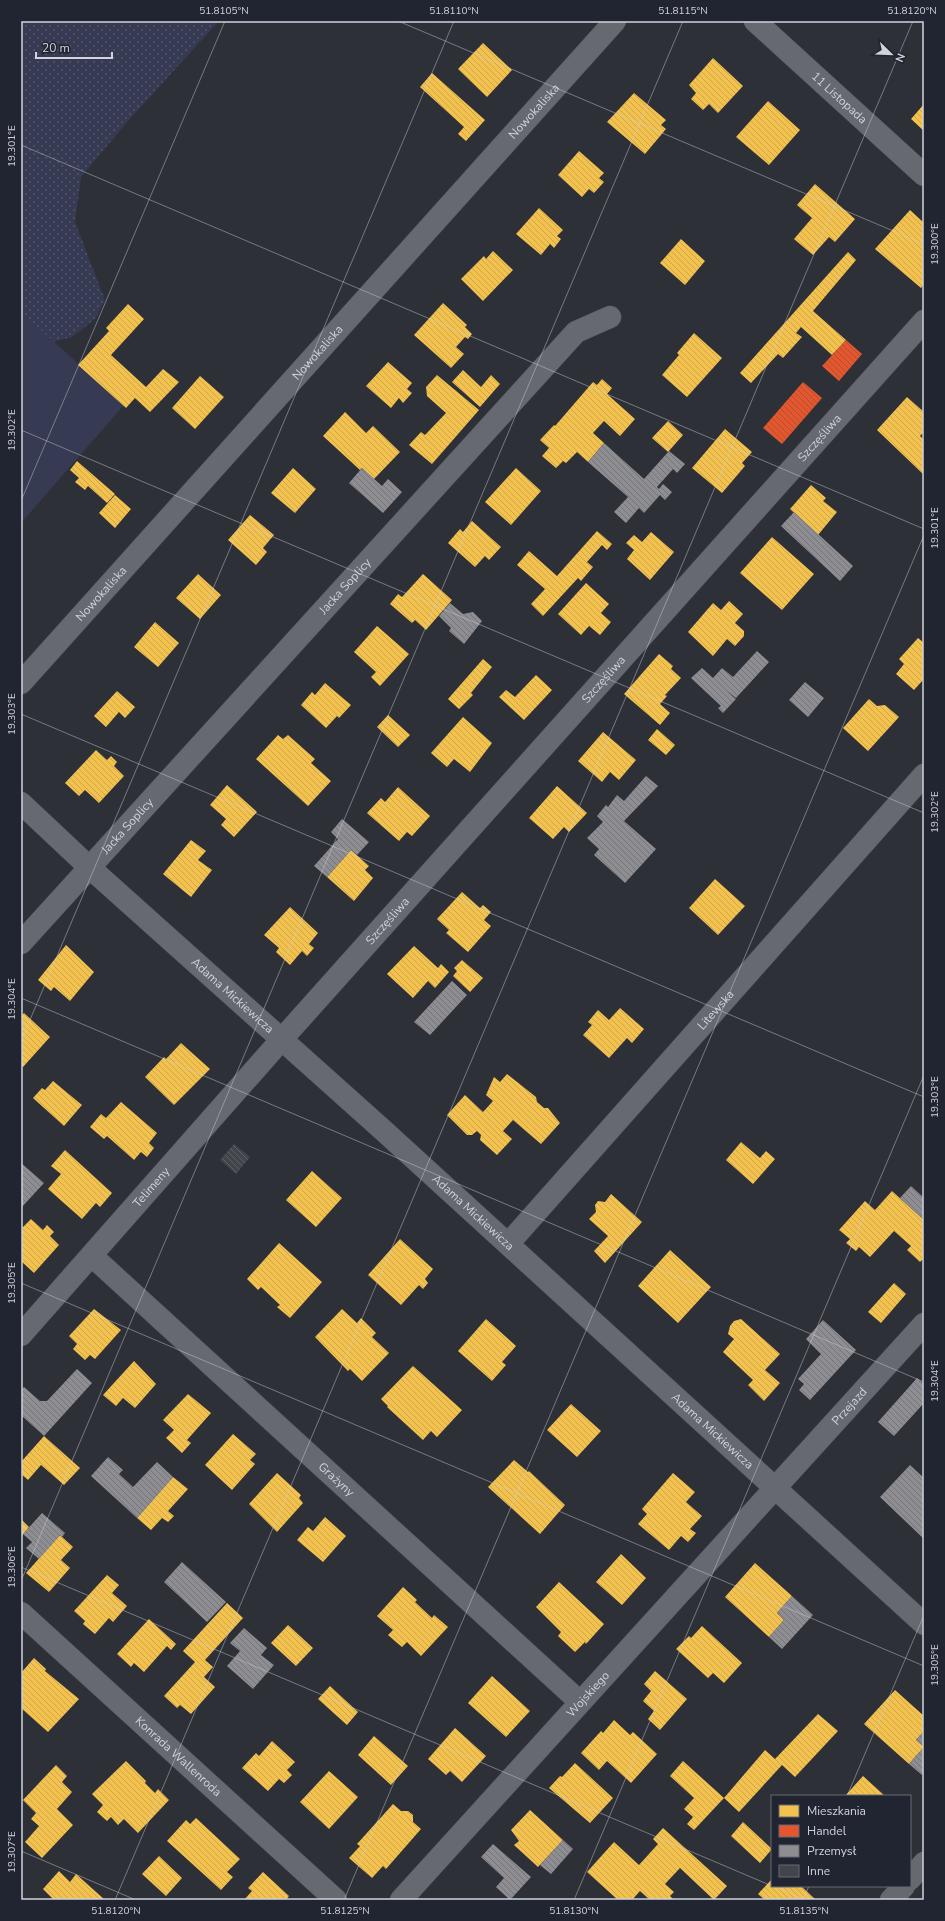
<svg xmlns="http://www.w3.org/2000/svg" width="945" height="1921" font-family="'Nunito Sans',sans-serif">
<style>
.grass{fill:url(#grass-dots)}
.pitch{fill:#363a53}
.homes{fill:url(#homes-back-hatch)}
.shops{fill:url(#shops-back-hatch)}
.industry{fill:url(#industry-back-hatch)}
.building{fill:url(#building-back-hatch)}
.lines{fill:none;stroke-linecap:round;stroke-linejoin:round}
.minor-casing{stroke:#494b51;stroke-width:23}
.tertiary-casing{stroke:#494b51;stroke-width:23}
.minor{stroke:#676970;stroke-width:22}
.tertiary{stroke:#676970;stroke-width:22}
.ticks{fill:none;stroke:#d1d3dc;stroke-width:1;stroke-opacity:0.45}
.labels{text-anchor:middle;stroke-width:4;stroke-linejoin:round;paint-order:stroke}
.street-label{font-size:12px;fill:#d1d3dc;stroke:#212431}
.neatline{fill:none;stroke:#d1d3dc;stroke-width:1.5}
.ticks-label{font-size:10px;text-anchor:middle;fill:#d1d3dc}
</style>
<defs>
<pattern id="grass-dots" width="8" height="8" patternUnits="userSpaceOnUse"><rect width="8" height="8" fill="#363a53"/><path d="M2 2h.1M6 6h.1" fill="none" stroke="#52566b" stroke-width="1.8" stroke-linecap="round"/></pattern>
<pattern id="homes-back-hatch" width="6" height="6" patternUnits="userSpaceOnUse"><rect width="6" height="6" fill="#f2c14e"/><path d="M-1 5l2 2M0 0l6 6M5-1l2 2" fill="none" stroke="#cea74c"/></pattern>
<pattern id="shops-back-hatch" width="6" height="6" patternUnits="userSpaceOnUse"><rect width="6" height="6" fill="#e4572e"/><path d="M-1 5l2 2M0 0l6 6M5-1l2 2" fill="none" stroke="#b25034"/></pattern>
<pattern id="industry-back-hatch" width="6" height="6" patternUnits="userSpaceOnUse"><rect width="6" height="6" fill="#8d8d92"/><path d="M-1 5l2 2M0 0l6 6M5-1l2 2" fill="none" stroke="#76767a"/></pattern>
<pattern id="building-back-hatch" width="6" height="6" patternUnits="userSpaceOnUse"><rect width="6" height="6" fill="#43454c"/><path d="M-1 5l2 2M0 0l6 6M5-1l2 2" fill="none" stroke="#5d5f65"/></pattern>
</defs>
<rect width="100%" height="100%" fill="#2e3038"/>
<path class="grass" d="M24,21H219L127,122L81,177L75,222L105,300L95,319L72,337L53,342L21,312V24Z"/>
<path class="pitch" d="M21,312L124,405L21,523Z"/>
<path class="homes" d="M483,43L512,70L487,97L458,69Z
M713,58L743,86L718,113L709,104L703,110L691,99L696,93L689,85Z
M432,73L485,120L466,141L458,134L464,127L420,87Z
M634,93L666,120L661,125L666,129L645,154L607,122Z
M768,101L800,130L769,165L736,137Z
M924,104V131L911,119Z
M579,151L604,173L599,178L604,182L594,193L589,189L582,197L558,175Z
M815,184L855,219L835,242L829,237L813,255L794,239L812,218L797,205Z
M539,208L563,230L557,236L561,239L554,248L550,244L541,255L516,234Z
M910,210L924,223V284L921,288L875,249Z
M681,239L705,261L685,285L660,263Z
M493,251L513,270L483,301L461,279L484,256L486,259Z
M848,252L856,260L813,311L846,340L832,355L801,327L796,333L802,337L783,358L778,354L751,383L740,373Z
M443,303L467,325L465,327L472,334L468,339L465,337L456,347L464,354L451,368L414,335Z
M128,304L144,319L111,355L146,387L163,369L179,382L150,412L135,398L126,408L78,365L109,331L106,328Z
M694,333L722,358L687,397L662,375L679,355L677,353Z
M388,362L412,383L407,389L412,393L403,403L399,398L391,408L366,386Z
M463,370L481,387L491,375L500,384L480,407L452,382Z
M437,375L479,410L432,464L409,445L421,432L425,435L446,413L427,396L426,387Z
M200,376L224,397L195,429L172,408Z
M602,379L612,388L607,394L635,419L620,436L604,421L593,433L604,443L588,462L577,452L566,463L563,461L556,468L542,456L549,448L540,440L554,425L555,426L593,382L597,385Z
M907,397L924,412V432L920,436L924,440V475L877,430Z
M345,412L366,433L373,426L400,452L374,479L362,468L360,470L323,436Z
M668,421L683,435L668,452L652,438Z
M725,429L752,452L742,463L745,466L722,493L692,468Z
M77,461L115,494L107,503L88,486L85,490L75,482L79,478L70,470Z
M293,468L316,489L295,513L271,493Z
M516,468L541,491L511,525L485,502Z
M811,485L826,498L823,501L837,512L818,535L790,509Z
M115,495L131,509L115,528L99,513Z
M250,515L274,535L263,548L267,552L256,565L228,540Z
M472,521L501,547L489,560L485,556L475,567L448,543L460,529L463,532Z
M597,531L612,544L607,550L602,545L587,562L593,567L581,581L578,578L543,616L531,604L545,589L517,565L529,551L557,576Z
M651,532L674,552L650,580L627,559L634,550L626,543L634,535L642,542Z
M772,537L814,574L782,610L740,573Z
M198,574L221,595L200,619L176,598Z
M423,574L452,600L426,630L415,620L412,623L390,604L398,594L402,597Z
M586,583L609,604L601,613L611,622L600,635L589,626L581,635L558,614Z
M729,601L743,614L735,623L744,631V636L735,646L727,639L713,656L688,632L713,603L721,610Z
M155,622L179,643L158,667L134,647Z
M377,626L409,654L380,686L371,677L376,672L354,652Z
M918,638L924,643V682L923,680L914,690L896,674L904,664L899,659Z
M659,654L673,666L671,669L681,678L665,695L667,696L660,704L670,713L660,725L624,694Z
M483,659L492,667L471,693L473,695L459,709L448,699Z
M536,675L552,690L524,720L499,697L506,690L515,697Z
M325,683L351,705L339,718L337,716L326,728L301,705L312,692L315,695Z
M117,691L135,707L125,718L119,712L106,727L94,716Z
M869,699L877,706L885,705L899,717L868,751L843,728Z
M388,715L410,735L398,747L377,727Z
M463,717L492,743L470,772L454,759L447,767L431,753Z
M657,729L675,745L666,755L648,740Z
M603,732L636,760L619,780L610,772L602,782L578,761Z
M278,735L283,739L288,735L315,759L311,763L331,781L308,806L256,759Z
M96,750L107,760L111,756L117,762L114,766L124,776L99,803L85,790L79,796L65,783Z
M227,785L257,812L234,837L221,825L226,819L210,805Z
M557,786L587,813L569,832L564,827L553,839L529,818Z
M398,787L430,816L412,836L407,832L399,841L367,813L381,798L385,802Z
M191,840L206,851L198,860L212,870L191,897L163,874Z
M351,850L369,866L365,870L373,878L354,901L327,877Z
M715,879L745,906L718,935L689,908Z
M462,892L480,908L483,905L491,912L484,920L491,926L468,952L446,933L449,930L437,919Z
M290,907L318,933L309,944L314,948L307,956L302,951L290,965L276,952L279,948L264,935Z
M66,945L94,972L70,1001L54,987L51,991L38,980Z
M414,946L438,968L441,964L449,972L435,988L428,981L413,998L387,974Z
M462,960L483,978L470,992L453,976L457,971L454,968Z
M620,1008L644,1029L632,1043L627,1038L609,1058L583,1035L592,1025L588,1022L598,1010L609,1020Z
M24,1013L50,1037L23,1067L21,1066V1016Z
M181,1043L210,1069L174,1105L145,1077L164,1057L166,1059Z
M507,1074L536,1097L537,1102L544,1108H548L560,1123L541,1144L513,1120L503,1131L512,1139L497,1155L480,1140L481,1135L477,1131L472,1135H467L447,1115L465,1095L483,1112L493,1101L486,1095L494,1077L500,1082Z
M53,1081L82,1105L64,1126L33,1098L42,1088L45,1090Z
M121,1102L157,1133L149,1143L154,1148L147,1157L141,1152L134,1160L107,1136L104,1139L90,1127L101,1114L106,1118Z
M741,1142L760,1158L766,1151L775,1159L753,1184L726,1160Z
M65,1150L112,1193L100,1207L96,1203L82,1219L48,1189L61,1174L51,1166Z
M312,1171L342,1198L316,1227L286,1200Z
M892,1191L924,1220V1258L920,1262L907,1250L911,1246L894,1231L870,1257L859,1247L856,1251L846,1243L850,1239L839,1230L865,1201L875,1210Z
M611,1194L642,1222L605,1263L594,1251L608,1236L589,1219L596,1212L595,1205L598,1201L605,1202Z
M31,1219L43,1230L47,1225L54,1232L50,1236L59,1245L34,1273L21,1261V1229Z
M400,1239L433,1269L425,1279L428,1283L423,1289L419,1285L401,1305L368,1275Z
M279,1243L322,1282L290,1318L277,1307L280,1305L261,1287L258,1290L247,1279Z
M670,1250L711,1287L678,1323L638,1286Z
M894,1283L906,1294L881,1323L868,1312Z
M94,1309L121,1330L95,1359L90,1355L85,1360L73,1349L77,1344L69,1336Z
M342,1309L357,1323L361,1318L376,1333L372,1337L389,1353L362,1381L350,1369L348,1371L315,1337Z
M486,1319L516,1346L502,1362L506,1365L492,1381L458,1351Z
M741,1319L780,1354L765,1370L780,1383L764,1401L748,1385L753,1380L723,1352L734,1339L728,1334L730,1326L734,1321Z
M134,1361L156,1384L135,1408L123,1398L116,1406L103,1395Z
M413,1366L462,1410L437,1437L431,1431L423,1440L387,1407L388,1406L381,1399Z
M188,1394L211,1413L187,1440L191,1443L182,1453L166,1438L174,1430L163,1420Z
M571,1404L601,1431L577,1457L547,1430Z
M233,1434L256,1454L250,1460L255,1464L232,1490L205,1465Z
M44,1436L80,1468L64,1485L41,1465L28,1480L21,1474V1462Z
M514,1460L528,1472L529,1471L565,1505L540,1534L488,1487Z
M277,1473L301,1495L299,1498L303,1503L277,1532L249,1504Z
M673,1473L695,1492L686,1502L702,1516L690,1529L696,1533L688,1542L681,1536L669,1550L638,1524L647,1514L642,1509Z
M173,1477L188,1489L168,1511L174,1516L168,1522L162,1518L151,1530L137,1518Z
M325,1517L346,1536L323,1562L297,1540L308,1527L313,1531Z
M21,1519L29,1527L21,1537Z
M60,1535L73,1547L61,1560L70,1568L49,1592L26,1573Z
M621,1554L646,1578L622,1605L596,1582Z
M755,1563L792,1596L777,1613L784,1620L769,1637L725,1597Z
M107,1575L119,1585L112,1593L127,1606L113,1622L109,1618L95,1634L83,1624L85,1621L74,1611Z
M559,1582L604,1624L586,1644L585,1642L575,1652L558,1636L561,1632L536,1607Z
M403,1587L417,1600L415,1602L432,1618L434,1615L448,1627L421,1656L407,1642L402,1647L396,1642L388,1635L393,1630L377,1616Z
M227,1603L243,1618L205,1660L213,1667L204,1677L215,1687L191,1714L180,1705L177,1708L164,1696L195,1662L183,1651Z
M149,1619L176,1644L171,1650L167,1646L144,1672L134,1663L131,1667L117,1654Z
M288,1625L313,1648L296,1666L271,1643Z
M702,1626L742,1663L724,1683L713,1673L708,1678L676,1649L689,1636L691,1638Z
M34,1658L46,1669L45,1671L79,1699L48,1732L21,1708V1673Z
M655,1671L687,1699L660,1730L648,1719L654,1711L643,1701L651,1691L644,1684Z
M492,1676L530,1711L506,1737L468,1703Z
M330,1686L358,1712L347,1725L318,1699Z
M895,1690L924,1716V1731L916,1740L924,1747L909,1764L864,1724Z
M818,1714L838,1731L795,1777L782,1765L739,1812L724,1798L765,1750L775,1759Z
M614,1720L630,1735L633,1732L657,1754L631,1783L607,1761L599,1770L581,1753L601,1731L603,1733Z
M455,1728L486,1756L462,1782L450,1771L446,1775L428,1759Z
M374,1736L408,1766L391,1785L358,1755Z
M272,1741L295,1762L287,1770L292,1775L284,1783L279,1779L268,1791L242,1768L256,1753L259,1756Z
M126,1761L146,1781L145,1783L155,1793L158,1789L169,1800L138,1833L124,1819L118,1825L111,1817L107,1821L97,1812L103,1805L92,1794Z
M683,1761L724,1798L694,1830L687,1824L693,1817L684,1809L694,1798L670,1776Z
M575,1763L613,1798L590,1823L549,1788L560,1776L562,1777Z
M56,1765L67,1776L62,1782L72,1792L57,1809L73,1825L42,1858L25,1842L39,1826L31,1819L36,1813L23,1800Z
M329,1771L358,1797L329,1829L300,1802Z
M863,1776L885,1796H845Z
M393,1804L401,1811H408L413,1815V1822L421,1829L386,1869L383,1866L372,1878L349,1858L360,1846L357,1844Z
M530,1810L563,1840L538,1867L514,1845L519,1841L511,1830Z
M196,1818L240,1859L227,1872L233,1877L221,1890L167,1841L186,1820L190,1824Z
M743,1822L772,1849L760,1863L731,1836Z
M663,1828L727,1886L714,1900L680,1868L665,1884L674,1892L670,1896L674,1900H650L640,1891L632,1900H618L587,1872L614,1842L639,1865L658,1844L653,1839Z
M159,1856L182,1878L166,1896L142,1874Z
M59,1871L70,1882L76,1874L105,1900H54L43,1889Z
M263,1872L289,1896L286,1900H244L252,1891L248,1888Z
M772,1879V1886H801L816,1900H765L758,1894Z"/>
<path class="shops" d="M846,340L862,354L839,381L822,366Z
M803,382L822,398L782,444L763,428Z"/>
<path class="industry" d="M604,443L644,479L669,451L685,464L677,473L673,469L657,487L659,489L663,484L672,492L665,500L660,495L644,513L639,508L626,523L614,512L628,497L588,462Z
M362,468L382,486L388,479L402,492L383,513L349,483Z
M794,512L853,566L840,581L781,526Z
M450,603L463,614L473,612L482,621L464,644L449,631L451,628L439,616Z
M757,651L769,662L736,698L726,690L736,699L723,713L718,708L721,706L691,678L702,668L713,678L722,668L733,677Z
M805,682L824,698L808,717L789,700Z
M646,776L658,786L624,821L656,849L625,883L594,855L599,849L587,838L603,822L597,816L606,805L608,807L617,795L624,801Z
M342,819L369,842L357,855L351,850L327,877L314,866L338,839L331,832Z
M452,981L467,995L430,1035L414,1022Z
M21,1163L44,1183L21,1208Z
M911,1186L924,1198V1220L900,1198Z
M823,1320L856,1350L810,1400L799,1390L804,1384L798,1379L821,1354L806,1339Z
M77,1369L92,1383L44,1436L21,1415V1390L24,1387L40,1401H47Z
M917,1378L924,1384V1403L894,1436L878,1422Z
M108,1457L123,1470L119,1474L133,1487L157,1462L173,1477L137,1518L91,1476Z
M910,1465L924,1478V1539L880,1497Z
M42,1513L65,1533L62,1537L60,1535L39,1559L26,1548L32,1542L23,1534Z
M182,1562L226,1602L207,1622L164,1582Z
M792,1596L813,1615L782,1649L769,1637L784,1620L777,1613Z
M244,1628L267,1648L261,1655L274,1665L253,1689L227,1666L240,1651L230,1643Z
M924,1731V1747L916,1740Z
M924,1747V1772L922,1775L909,1764Z
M563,1840L573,1849L551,1874L540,1865Z
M493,1844L531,1877L510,1900L496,1887L504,1878L481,1857Z"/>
<path class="building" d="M234,1144L250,1157L236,1174L220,1160Z"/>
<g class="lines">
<g class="minor-casing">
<g id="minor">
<path id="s1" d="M21,683L615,21"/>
<path id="s2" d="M21,803L89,867L384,1131L924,1624"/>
<path id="s3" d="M21,943L576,332L610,317"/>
<path id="s4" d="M508,1244L924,775"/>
<path id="s5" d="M92,1256L580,1702"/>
<path id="s6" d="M21,1335L282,1039L924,321"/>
<path id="s7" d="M21,1613L336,1900"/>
<path d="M910,1879L924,1863"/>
<path id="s8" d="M401,1900L924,1324"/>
<path d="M891,1900L904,1886"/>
</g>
</g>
<g class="tertiary-casing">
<g id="tertiary">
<path id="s9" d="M755,21L924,175"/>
</g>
</g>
<use href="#minor" class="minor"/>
<use href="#tertiary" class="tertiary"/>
</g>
<path class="ticks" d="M398,21L924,244M21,145L924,529M21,430L924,813M21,501L225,21M21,714L924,1097M21,998L924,1382M21,1041L454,21M21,1283L924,1666M21,1567L772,1886M21,1581L683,21M847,1796L924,1615M21,1851L136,1900M773,1886L806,1900M115,1900L913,21M344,1900L924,535M574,1900L924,1075M803,1900L809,1886"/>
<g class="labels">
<g class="street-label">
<text dy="4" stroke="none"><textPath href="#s9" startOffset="114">11 Listopada</textPath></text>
<text dy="4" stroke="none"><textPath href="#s1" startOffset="768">Nowokaliska</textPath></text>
<text dy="4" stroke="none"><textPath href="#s1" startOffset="444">Nowokaliska</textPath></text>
<text dy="4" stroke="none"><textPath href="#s6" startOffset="1201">Szczęśliwa</textPath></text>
<text dy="4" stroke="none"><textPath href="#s3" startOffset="482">Jacka Soplicy</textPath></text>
<text dy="4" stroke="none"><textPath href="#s1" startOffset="120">Nowokaliska</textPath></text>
<text dy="4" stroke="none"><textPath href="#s6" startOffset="877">Szczęśliwa</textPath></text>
<text dy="4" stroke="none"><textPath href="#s3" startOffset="158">Jacka Soplicy</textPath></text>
<text dy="4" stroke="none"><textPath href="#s6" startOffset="553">Szczęśliwa</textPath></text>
<text dy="4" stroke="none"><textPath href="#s2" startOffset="286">Adama Mickiewicza</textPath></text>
<text dy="4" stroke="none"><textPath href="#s4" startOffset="313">Litewska</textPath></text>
<text dy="4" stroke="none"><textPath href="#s6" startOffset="197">Telimeny</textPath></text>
<text dy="4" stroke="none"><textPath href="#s2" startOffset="610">Adama Mickiewicza</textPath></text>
<text dy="4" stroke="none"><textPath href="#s8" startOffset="667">Przejazd</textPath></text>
<text dy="4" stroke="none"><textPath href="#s2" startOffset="934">Adama Mickiewicza</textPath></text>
<text dy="4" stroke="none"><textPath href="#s5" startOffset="331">Grażyny</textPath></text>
<text dy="4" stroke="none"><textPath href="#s8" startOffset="278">Wojskiego</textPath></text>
<text dy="4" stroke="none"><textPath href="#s7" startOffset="213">Konrada Wallenroda</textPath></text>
</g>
</g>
<rect width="945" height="1921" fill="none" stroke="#212431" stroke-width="44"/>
<rect x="771" y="1795" width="140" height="92" fill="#212431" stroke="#676a75"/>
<rect x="779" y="1805" width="20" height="12" fill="#f2c14e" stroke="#676a75"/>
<text x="807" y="1815" font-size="12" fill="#d1d3dc">Mieszkania</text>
<rect x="779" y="1825" width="20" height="12" fill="#e4572e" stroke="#676a75"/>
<text x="807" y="1835" font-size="12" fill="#d1d3dc">Handel</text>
<rect x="779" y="1845" width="20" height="12" fill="#8d8d92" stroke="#676a75"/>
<text x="807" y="1855" font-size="12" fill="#d1d3dc">Przemysł</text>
<rect x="779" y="1865" width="20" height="12" fill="#43454c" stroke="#676a75"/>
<text x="807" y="1875" font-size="12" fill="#d1d3dc">Inne</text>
<g transform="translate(891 54) rotate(113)" stroke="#212431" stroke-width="3" paint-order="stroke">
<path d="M0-3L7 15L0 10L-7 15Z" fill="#d1d3dc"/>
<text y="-6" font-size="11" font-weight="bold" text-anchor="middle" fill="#d1d3dc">N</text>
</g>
<path d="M36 52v6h76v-6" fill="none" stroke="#d1d3dc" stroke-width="2"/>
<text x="42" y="52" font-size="12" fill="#d1d3dc" stroke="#212431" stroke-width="3" paint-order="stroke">20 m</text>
<rect x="22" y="22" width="901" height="1877" class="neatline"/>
<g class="ticks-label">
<text x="224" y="14">51.8105°N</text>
<text x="454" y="14">51.8110°N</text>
<text x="683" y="14">51.8115°N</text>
<text x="912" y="14">51.8120°N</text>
<text transform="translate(11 146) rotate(-90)" y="4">19.301°E</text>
<text transform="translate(934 244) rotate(-90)" y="4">19.300°E</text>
<text transform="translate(11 430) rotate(-90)" y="4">19.302°E</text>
<text transform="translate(934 528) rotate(-90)" y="4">19.301°E</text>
<text transform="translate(11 714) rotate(-90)" y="4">19.303°E</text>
<text transform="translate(934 812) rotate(-90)" y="4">19.302°E</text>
<text transform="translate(11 999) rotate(-90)" y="4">19.304°E</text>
<text transform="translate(934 1097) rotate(-90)" y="4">19.303°E</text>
<text transform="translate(11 1283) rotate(-90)" y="4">19.305°E</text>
<text transform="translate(934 1381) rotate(-90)" y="4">19.304°E</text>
<text transform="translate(11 1567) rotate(-90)" y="4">19.306°E</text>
<text transform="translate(934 1665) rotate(-90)" y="4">19.305°E</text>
<text transform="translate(11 1852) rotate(-90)" y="4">19.307°E</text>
<text x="116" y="1914">51.8120°N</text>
<text x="345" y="1914">51.8125°N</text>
<text x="574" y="1914">51.8130°N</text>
<text x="804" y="1914">51.8135°N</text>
</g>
</svg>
